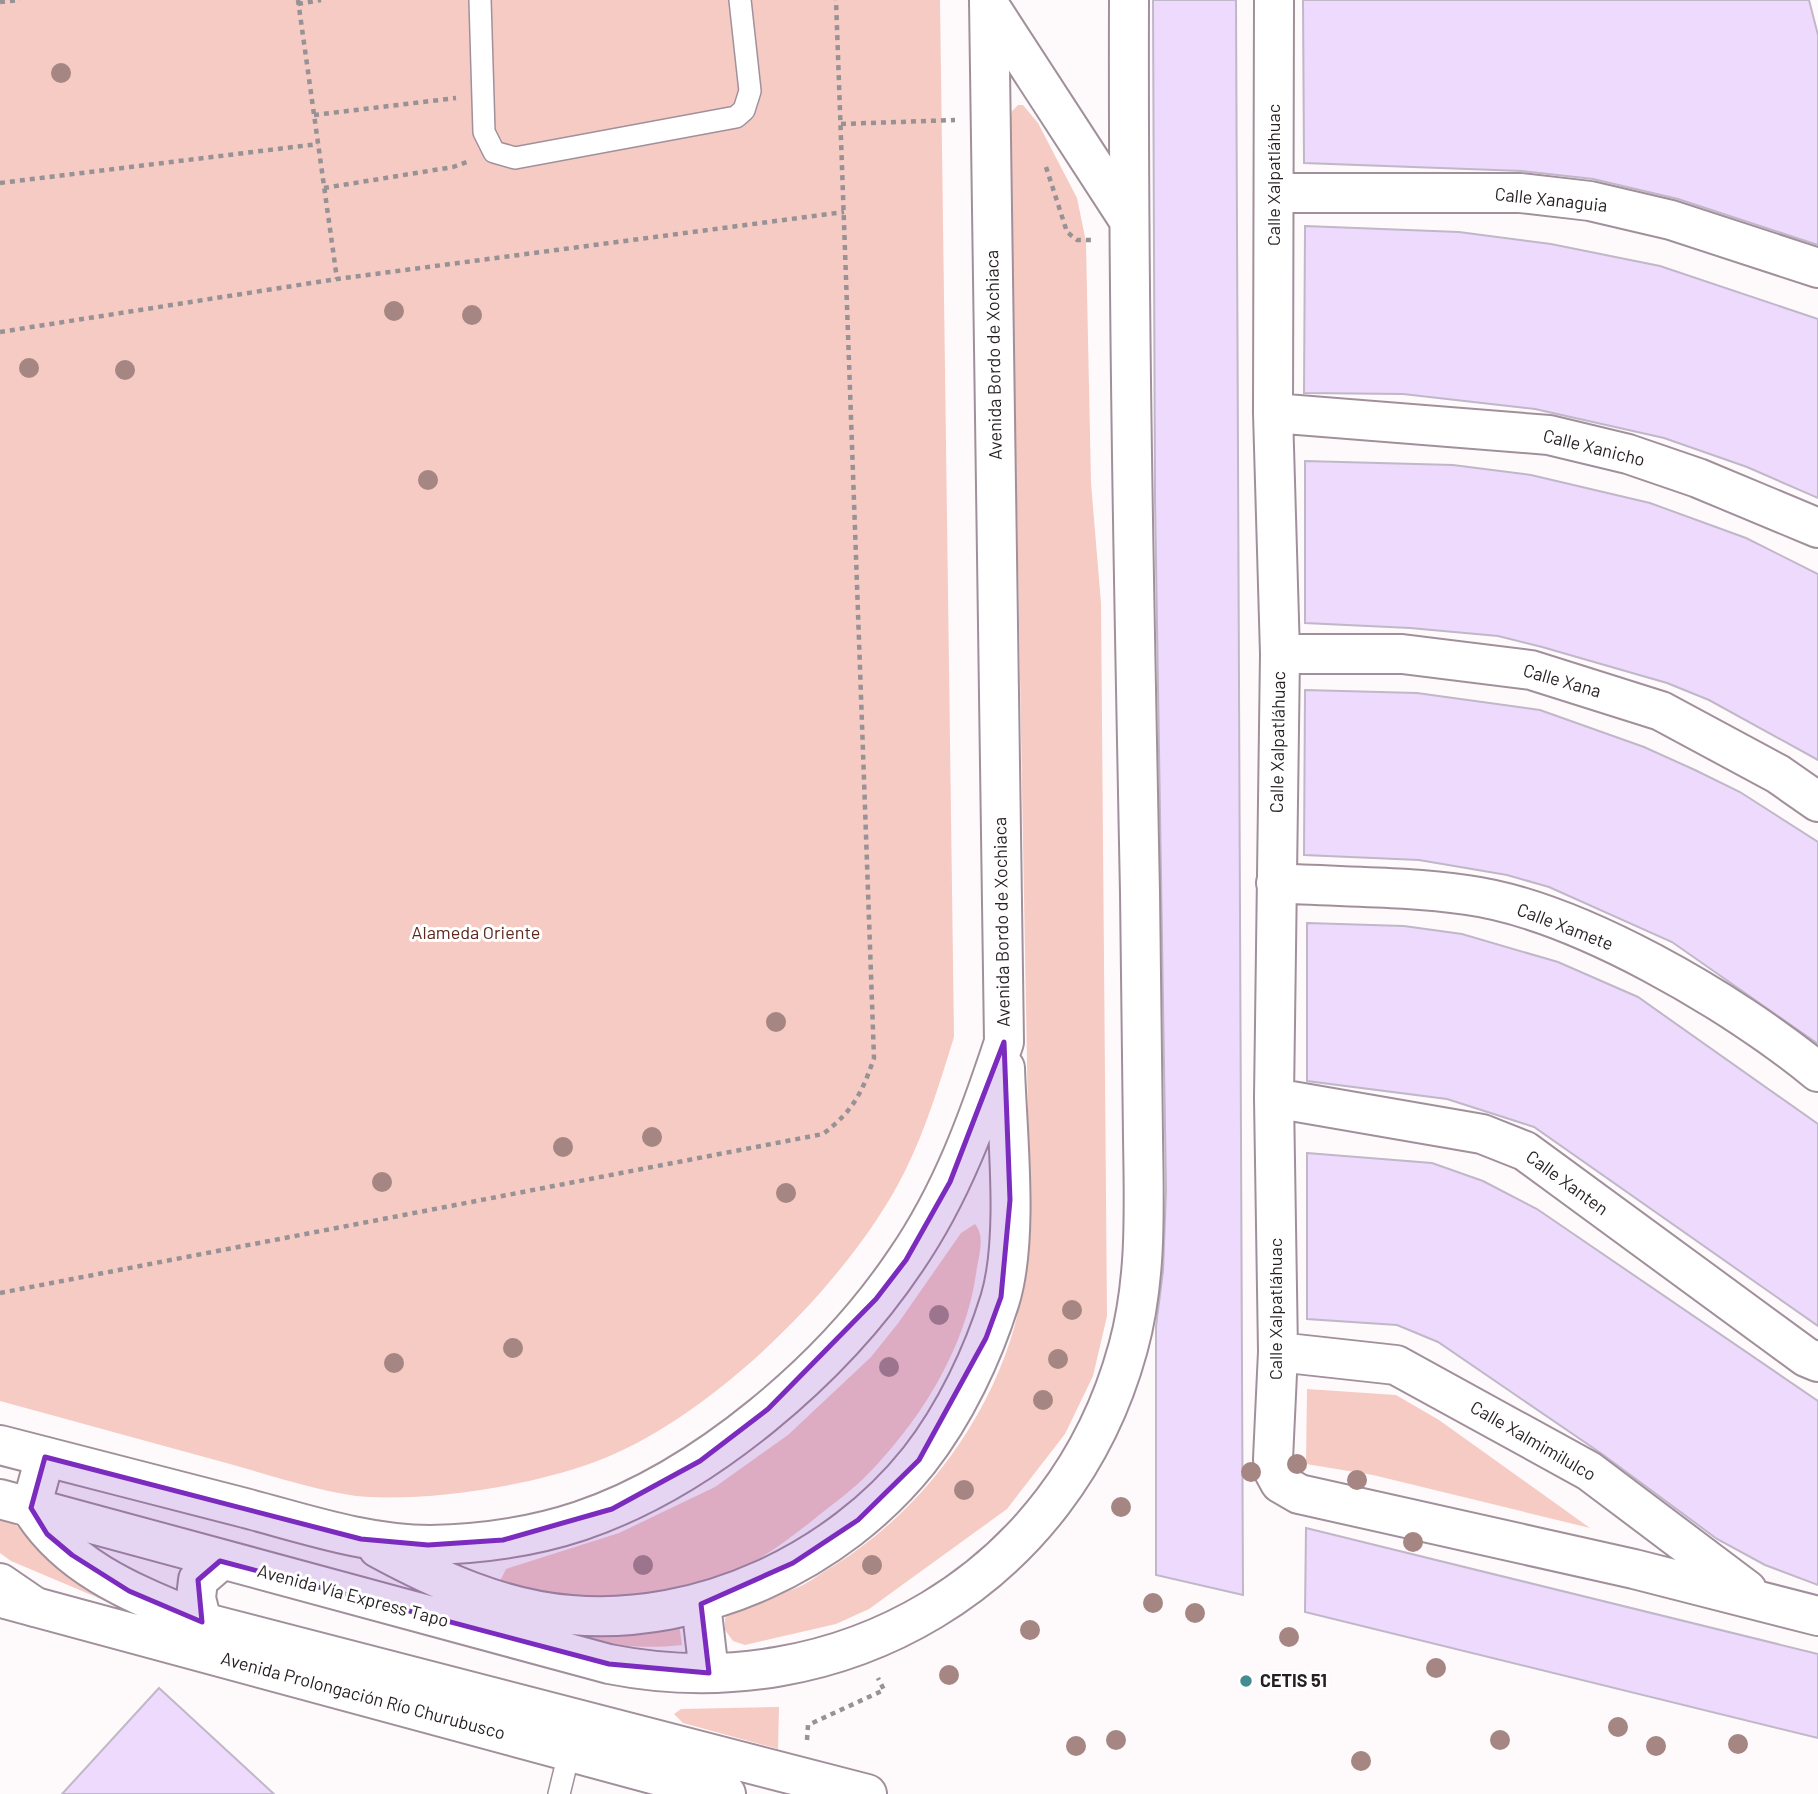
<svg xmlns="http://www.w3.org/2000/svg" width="1818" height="1794" font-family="Barlow,sans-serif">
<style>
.green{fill:#f5cbc3}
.building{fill:#eddafc;stroke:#c0b7c8;stroke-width:2}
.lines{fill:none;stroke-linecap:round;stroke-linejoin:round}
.lane-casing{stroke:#a1909b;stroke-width:24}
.street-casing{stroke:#a1909b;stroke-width:42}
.primary-casing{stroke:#a1909b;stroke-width:42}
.path{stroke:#979295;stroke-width:4.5;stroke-dasharray:5 5;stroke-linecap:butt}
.lane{stroke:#fff;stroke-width:21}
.street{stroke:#fff;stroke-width:38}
.primary{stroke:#fff;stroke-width:38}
.tree{fill:#a58682}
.marked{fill:#7b2cbf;fill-opacity:0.2;stroke:#7b2cbf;stroke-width:5;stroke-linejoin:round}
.poi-dot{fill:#458c92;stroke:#fff;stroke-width:2.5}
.labels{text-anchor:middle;stroke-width:6;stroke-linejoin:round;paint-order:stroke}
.street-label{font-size:18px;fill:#251f23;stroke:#fff}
.park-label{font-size:18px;fill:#5c271e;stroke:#fff}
.poi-label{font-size:18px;font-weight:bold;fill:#251f23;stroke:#fff;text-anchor:start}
</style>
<rect width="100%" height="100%" fill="#fefafc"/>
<path class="green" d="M0,0H940L954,1037C940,1082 926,1129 905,1171C850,1282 709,1421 592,1463C528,1486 437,1500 369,1497C330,1495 269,1475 230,1464C153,1443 77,1422 0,1401Z
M1018,105H1023L1038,123L1077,198L1086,242L1091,483L1101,603L1107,1316L1093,1376L1065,1434L1007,1509L869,1609L836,1624L745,1645L733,1641L725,1630V1618C747,1599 778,1597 803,1585C814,1579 824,1571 835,1565C924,1509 996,1412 1019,1308C1025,1282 1026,1255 1030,1229L1010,121L1012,111Z
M975,1224C986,1237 978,1258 976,1274C965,1351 917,1426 862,1480C847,1494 829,1507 813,1520C783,1544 750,1568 714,1580C637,1607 583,1599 505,1588L500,1581L506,1569L619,1533L715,1487L788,1435L871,1357L899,1322L961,1233Z
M1307,1389L1396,1395L1439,1420L1590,1528L1373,1475L1306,1464Z
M0,1515L67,1559L127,1610L11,1561L0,1553Z
M542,1623H679L682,1645C626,1651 593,1642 542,1623Z
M779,1707L778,1749L683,1723L674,1714L681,1709Z"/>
<path class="building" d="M1153,0H1236L1243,1595L1156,1575V1326L1163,1271L1166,1190L1155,500Z
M1303,0H1809L1818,35V245L1678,199L1593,179L1522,171L1304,163Z
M1305,226L1459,232L1551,244L1660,266L1818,319V498L1747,467L1664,438L1535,409L1403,394L1304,393Z
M1305,461L1453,465L1531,475L1650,503L1746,538L1818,574V760L1709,700L1667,683L1542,647L1498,636L1410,628L1305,623Z
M1305,690L1417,693L1540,710L1644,747L1695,770L1740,792L1818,842V1044L1672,942L1549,887L1507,875L1419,860L1304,855Z
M1307,923L1404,926L1462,934L1558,962L1638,997L1818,1124V1326L1534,1127L1447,1099L1307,1081Z
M1307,1153L1432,1163L1483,1181L1537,1209L1818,1401V1585L1765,1565L1717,1539L1602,1454L1438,1342L1397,1325L1307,1319Z
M1306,1528L1818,1654V1738L1305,1612Z
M159,1688L274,1794H62Z"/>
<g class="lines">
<g class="lane-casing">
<path id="lane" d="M480,0L484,132L494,152L515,158L736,117L744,110L750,91L740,0
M559,1794L571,1745"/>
</g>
<g class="street-casing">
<path id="street" d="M1274,0L1273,413L1280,654L1274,1098L1278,1352L1273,1459L1274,1472L1280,1483L1299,1494L1634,1569L1818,1616
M1275,193H1520L1590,201L1671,220L1818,268
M1273,413L1549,435L1628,454L1698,478L1818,528
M1280,654H1402L1531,670L1661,711L1778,774L1818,802
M1276,883C1339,887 1404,886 1467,895C1577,910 1733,1002 1818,1072
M1274,1098L1482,1134L1525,1151L1806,1357L1818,1362
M1278,1352L1396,1365L1589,1471L1747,1590
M45,1457L31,1508C69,1570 138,1595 202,1622L867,1794
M2,1598L726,1794"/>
</g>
<g class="primary-casing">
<path id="primary" d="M989,5L1128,219
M0,1445C82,1466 163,1487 245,1508C306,1524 367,1545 430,1545C481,1544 532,1537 580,1521C704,1479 833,1369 906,1260C952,1193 979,1118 1004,1042L989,0
M0,1499L609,1664C841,1710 1065,1579 1128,1348C1147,1279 1144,1208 1143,1137C1142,1055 1141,974 1140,893C1134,595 1128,298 1129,0
M378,1548C437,1580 503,1610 571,1615C700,1626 838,1562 919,1460C955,1414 983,1355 1000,1300C1019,1238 1007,1134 1005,1068
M0,1583L35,1607
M701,1604L709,1673
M202,1622L196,1598L198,1580L220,1561"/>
</g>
<path class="path" d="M298,0L337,279
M0,2L20,0
M298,4L321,0
M314,115L456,98
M841,124L955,120
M1046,167L1067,232L1077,240H1092
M0,183L318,144
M324,188L453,167L467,162
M0,332L337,279L844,212
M0,1293L823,1134C853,1111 862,1093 874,1058L836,0
M807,1740L808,1725L884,1690L878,1678"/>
<use href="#lane" class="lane"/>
<use href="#street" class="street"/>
<use href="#primary" class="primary"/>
</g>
<g class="tree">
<circle cx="61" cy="73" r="10"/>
<circle cx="394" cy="311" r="10"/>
<circle cx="472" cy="315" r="10"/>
<circle cx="29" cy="368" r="10"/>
<circle cx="125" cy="370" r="10"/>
<circle cx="428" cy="480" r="10"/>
<circle cx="776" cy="1022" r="10"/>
<circle cx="652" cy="1137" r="10"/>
<circle cx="563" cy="1147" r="10"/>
<circle cx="382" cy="1182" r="10"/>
<circle cx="786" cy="1193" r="10"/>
<circle cx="1072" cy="1310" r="10"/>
<circle cx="939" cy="1315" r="10"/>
<circle cx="513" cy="1348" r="10"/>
<circle cx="1058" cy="1359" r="10"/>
<circle cx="394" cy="1363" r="10"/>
<circle cx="889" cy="1367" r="10"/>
<circle cx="1043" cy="1400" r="10"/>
<circle cx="1297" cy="1464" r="10"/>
<circle cx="1251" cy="1472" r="10"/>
<circle cx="1357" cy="1480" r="10"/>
<circle cx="964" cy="1490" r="10"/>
<circle cx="1121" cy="1507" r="10"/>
<circle cx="1413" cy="1542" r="10"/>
<circle cx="643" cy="1565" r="10"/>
<circle cx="872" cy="1565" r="10"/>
<circle cx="1153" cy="1603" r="10"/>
<circle cx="1195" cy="1613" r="10"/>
<circle cx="1030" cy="1630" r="10"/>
<circle cx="1289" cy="1637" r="10"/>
<circle cx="1436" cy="1668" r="10"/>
<circle cx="949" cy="1675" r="10"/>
<circle cx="1618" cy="1727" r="10"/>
<circle cx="1116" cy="1740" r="10"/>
<circle cx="1500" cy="1740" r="10"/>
<circle cx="1738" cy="1744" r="10"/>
<circle cx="1076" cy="1746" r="10"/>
<circle cx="1656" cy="1746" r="10"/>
<circle cx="1361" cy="1761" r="10"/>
</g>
<path class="marked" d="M1004,1042L1010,1200L1001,1297L986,1338L919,1460L858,1520L793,1563L701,1604L709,1673L609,1664L220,1561L198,1580L202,1622L129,1591L72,1555L47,1534L31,1508L45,1457L361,1539L428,1545L503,1540L612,1509L700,1461L768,1409L876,1299L906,1260L950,1182Z"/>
<circle class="poi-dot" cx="1246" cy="1681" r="7"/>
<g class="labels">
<g class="street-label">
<text transform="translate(1274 175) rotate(-90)" y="6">Calle Xalpatláhuac</text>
<text transform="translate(1551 200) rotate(6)" y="6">Calle Xanaguia</text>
<text transform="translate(994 355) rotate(-91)" y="6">Avenida Bordo de Xochiaca</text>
<text transform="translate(1594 448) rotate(14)" y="6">Calle Xanicho</text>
<text transform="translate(1562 681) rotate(16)" y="6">Calle Xana</text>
<text transform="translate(1278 742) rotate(-89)" y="6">Calle Xalpatláhuac</text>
<text transform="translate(1002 922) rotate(-91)" y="6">Avenida Bordo de Xochiaca</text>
<text transform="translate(1565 927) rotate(21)" y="6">Calle Xamete</text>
<text transform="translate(1567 1183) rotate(36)" y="6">Calle Xanten</text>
<text transform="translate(1276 1309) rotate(-90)" y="6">Calle Xalpatláhuac</text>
<text transform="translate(1533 1441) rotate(30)" y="6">Calle Xalmimilulco</text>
<text transform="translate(353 1596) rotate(15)" y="6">Avenida Vía Express Tapo</text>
<text transform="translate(363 1696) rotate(15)" y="6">Avenida Prolongación Río Churubusco</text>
</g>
<g class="park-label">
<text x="476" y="939">Alameda Oriente</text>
</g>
<g class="poi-label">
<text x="1260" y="1687">CETIS 51</text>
</g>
</g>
</svg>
